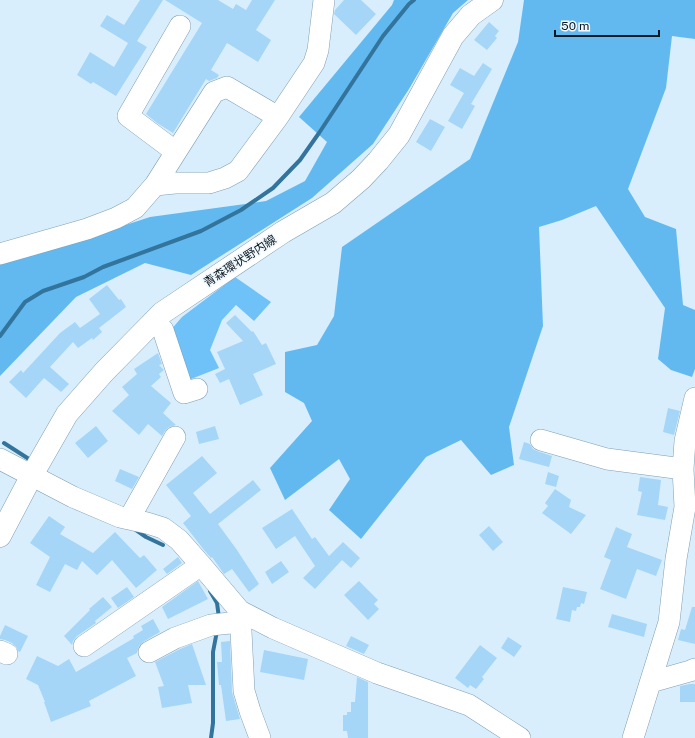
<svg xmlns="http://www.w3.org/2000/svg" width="695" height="738" font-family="'Public Sans','Noto Sans JP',sans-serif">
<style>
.green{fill:#6ec2f8}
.forest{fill:#62b9f0}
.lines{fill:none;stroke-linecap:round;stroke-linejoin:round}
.stream{stroke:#32749c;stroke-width:4}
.building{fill:#a5d6f8}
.minor-casing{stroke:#7f9fb5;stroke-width:22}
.major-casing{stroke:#7f9fb5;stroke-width:23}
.minor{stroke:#fff;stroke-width:21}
.major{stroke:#fff;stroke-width:22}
.labels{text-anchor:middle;stroke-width:3.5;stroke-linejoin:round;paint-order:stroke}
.street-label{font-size:12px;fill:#0d1a22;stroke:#f2f9fe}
</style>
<rect width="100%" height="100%" fill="#d9eefc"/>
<path class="green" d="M235,277L271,302L254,321L236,305L222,320L210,350L219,368L186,381L169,332L182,317Z"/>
<path class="forest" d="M394,0H468L453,13L409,89L373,144L312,198L191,275L145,263L76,297L0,376V265L34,255L150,217L266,201L305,181L327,142L299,117L392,5Z
M524,0H695V39L672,36L666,88L628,189L645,217L676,229L683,305L695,310V369L692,377L671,370L658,359L665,308L596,206L562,220L539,227L543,326L509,427L514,465L491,475L461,440L426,457L361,539L329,510L350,479L339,459L285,500L270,468L312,421L304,403L285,392V352L317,345L334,316L342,247L470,159L518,42Z"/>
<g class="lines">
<path class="stream" d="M0,336L25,302L43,291L84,277L103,267L201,231L241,210L273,188L300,160L319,133L383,36L409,4L414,0
M4,443L32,461
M136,530L146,537L163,545
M210,591L217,603L219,618
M211,738L213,723V652L217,631"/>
</g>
<path class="building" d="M140,0H163L137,41L147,47L116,96L93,82L91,84L77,75L90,52L114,67L128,43L100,26L107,15L124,25Z
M165,0H218L233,9L236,4L246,10L252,0H275L256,30L271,40L258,62L227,43L211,70L219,75L217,78L209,81L206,79L173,133L157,123L146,114L202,23Z
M344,0H361L376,14L356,35L334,14L335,10Z
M489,22L499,31L495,36L497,38L487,50L474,40Z
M483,63L492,69L471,104L475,106L462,129L448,121L464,93L450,85L460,68L474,76Z
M430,119L445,127L431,151L416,142Z
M107,285L119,300L121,299L126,307L99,328L102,332L93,340L92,338L78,348L73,342L50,367L69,384L61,392L44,378L26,398L9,382L21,370L23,373L60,333L75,322L80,328L100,314L89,299Z
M235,315L252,332L253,331L262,345L266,343L276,364L253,374L263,395L240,405L229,379L220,383L215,374L225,369L217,352L243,341L226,323Z
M158,353L162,364L159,365L164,370L159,374L161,377L151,386L171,403L163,413L176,425L169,427L165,431L162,436L148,424L139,435L112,411L129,395L122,387L137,374L134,369Z
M668,408L680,411L674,435L663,432Z
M96,426L108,441L88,458L75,443Z
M215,426L219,439L199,444L196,432Z
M524,442L530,444L533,449L537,451L552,456L549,467L519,459Z
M202,456L217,473L193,493L210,514L253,480L261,490L218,524L237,550L259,584L249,592L232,569L224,574L212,557L211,558L204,550L183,523L191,516L166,485Z
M120,469L139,477L132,489L115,481Z
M548,472L559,476L556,487L545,484Z
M640,477L661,480L658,505L668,507L665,520L637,515L642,492L638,491Z
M555,489L571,500L569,507L586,515L571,534L542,513L548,506L545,503Z
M292,509L312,539L315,537L329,556L343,542L360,558L351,568L342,560L315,589L303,578L315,566L295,536L276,549L262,528Z
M49,516L65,527L60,534L93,553L115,532L140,558L144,555L157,570L136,588L112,560L97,575L82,561L77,570L65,564L50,592L36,585L50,557L30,543Z
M489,526L503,542L493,551L479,535Z
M616,527L632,534L627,547L662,560L656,576L637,569L626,599L600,589L611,560L604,557Z
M178,557L182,563L167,574L163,569Z
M281,561L289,572L272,584L265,572Z
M198,581L208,599L168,619L162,607Z
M359,581L378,600L374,604L379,609L368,620L344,595Z
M127,587L134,597L118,608L111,598Z
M563,587L587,592L584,604L581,603L580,607H577L576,611L572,610L570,622L556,619Z
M103,597L112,607L95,621L96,623L77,636L73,641L72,645L64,636L90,610L89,609Z
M692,607H695V644L678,640L681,629L685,630Z
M612,614L647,624L644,637L608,627Z
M153,619L160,632L143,642L139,646L137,653L127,658L136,676L89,701L91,706L51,722L44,702H45L38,685L26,679L37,656L58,666L69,659L76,672L134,638L133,636L143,630L141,626Z
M5,625L28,636L20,652L18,651L16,647L12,643L5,640L0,639V636Z
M351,636L369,645L364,654L346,646Z
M508,637L522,646L514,657L501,648Z
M230,641L232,692L240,719L226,721L221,685H219L217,662H222L221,642Z
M192,644L206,685H188L192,703L162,708L158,687L164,686L155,662L180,649Z
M480,645L497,658L482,677L484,679L476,689L470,685L468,688L455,678Z
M264,650L308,659L304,680L260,672Z
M357,677L368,682V738H348L347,731H343V715H347V712H351V702H355Z
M690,684H695V702H680V686Z"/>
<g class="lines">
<g class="minor-casing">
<path id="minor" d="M176,152L128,116L180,26
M155,185L214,92L227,87L278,117
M0,254L87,229L116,218L135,208L155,185L175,183H209L225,178L238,171L278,117L314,63L318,50L324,0
M153,322L163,330L184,393L197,389
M541,440L607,459L683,469
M0,459L73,497L120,517L147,523L163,528L179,540L201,565L240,611L273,628L377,673L469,705L520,738
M129,519L175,437
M240,611L244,691L250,711L260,738
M84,646L201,565
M0,651L7,654
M149,652L175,638L211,625L240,622
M651,682L690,671L695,669
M633,738L669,622L676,559L685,507L683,469L685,441L695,398"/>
</g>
<g class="major-casing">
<path id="major" d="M0,536L32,475L67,414L104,372L162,313L283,232L333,203L361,179L378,161L399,135L453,36L471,15L492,0"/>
</g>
<use href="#minor" class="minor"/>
<use href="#major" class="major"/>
</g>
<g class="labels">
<g class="street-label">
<text transform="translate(240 261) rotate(-33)" y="4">青森環状野内線</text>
</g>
</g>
<path d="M555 30v6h104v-6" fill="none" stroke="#0d1a22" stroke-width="2"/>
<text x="561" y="30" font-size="12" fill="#0d1a22" stroke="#f2f9fe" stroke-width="3" paint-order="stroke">50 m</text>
</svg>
